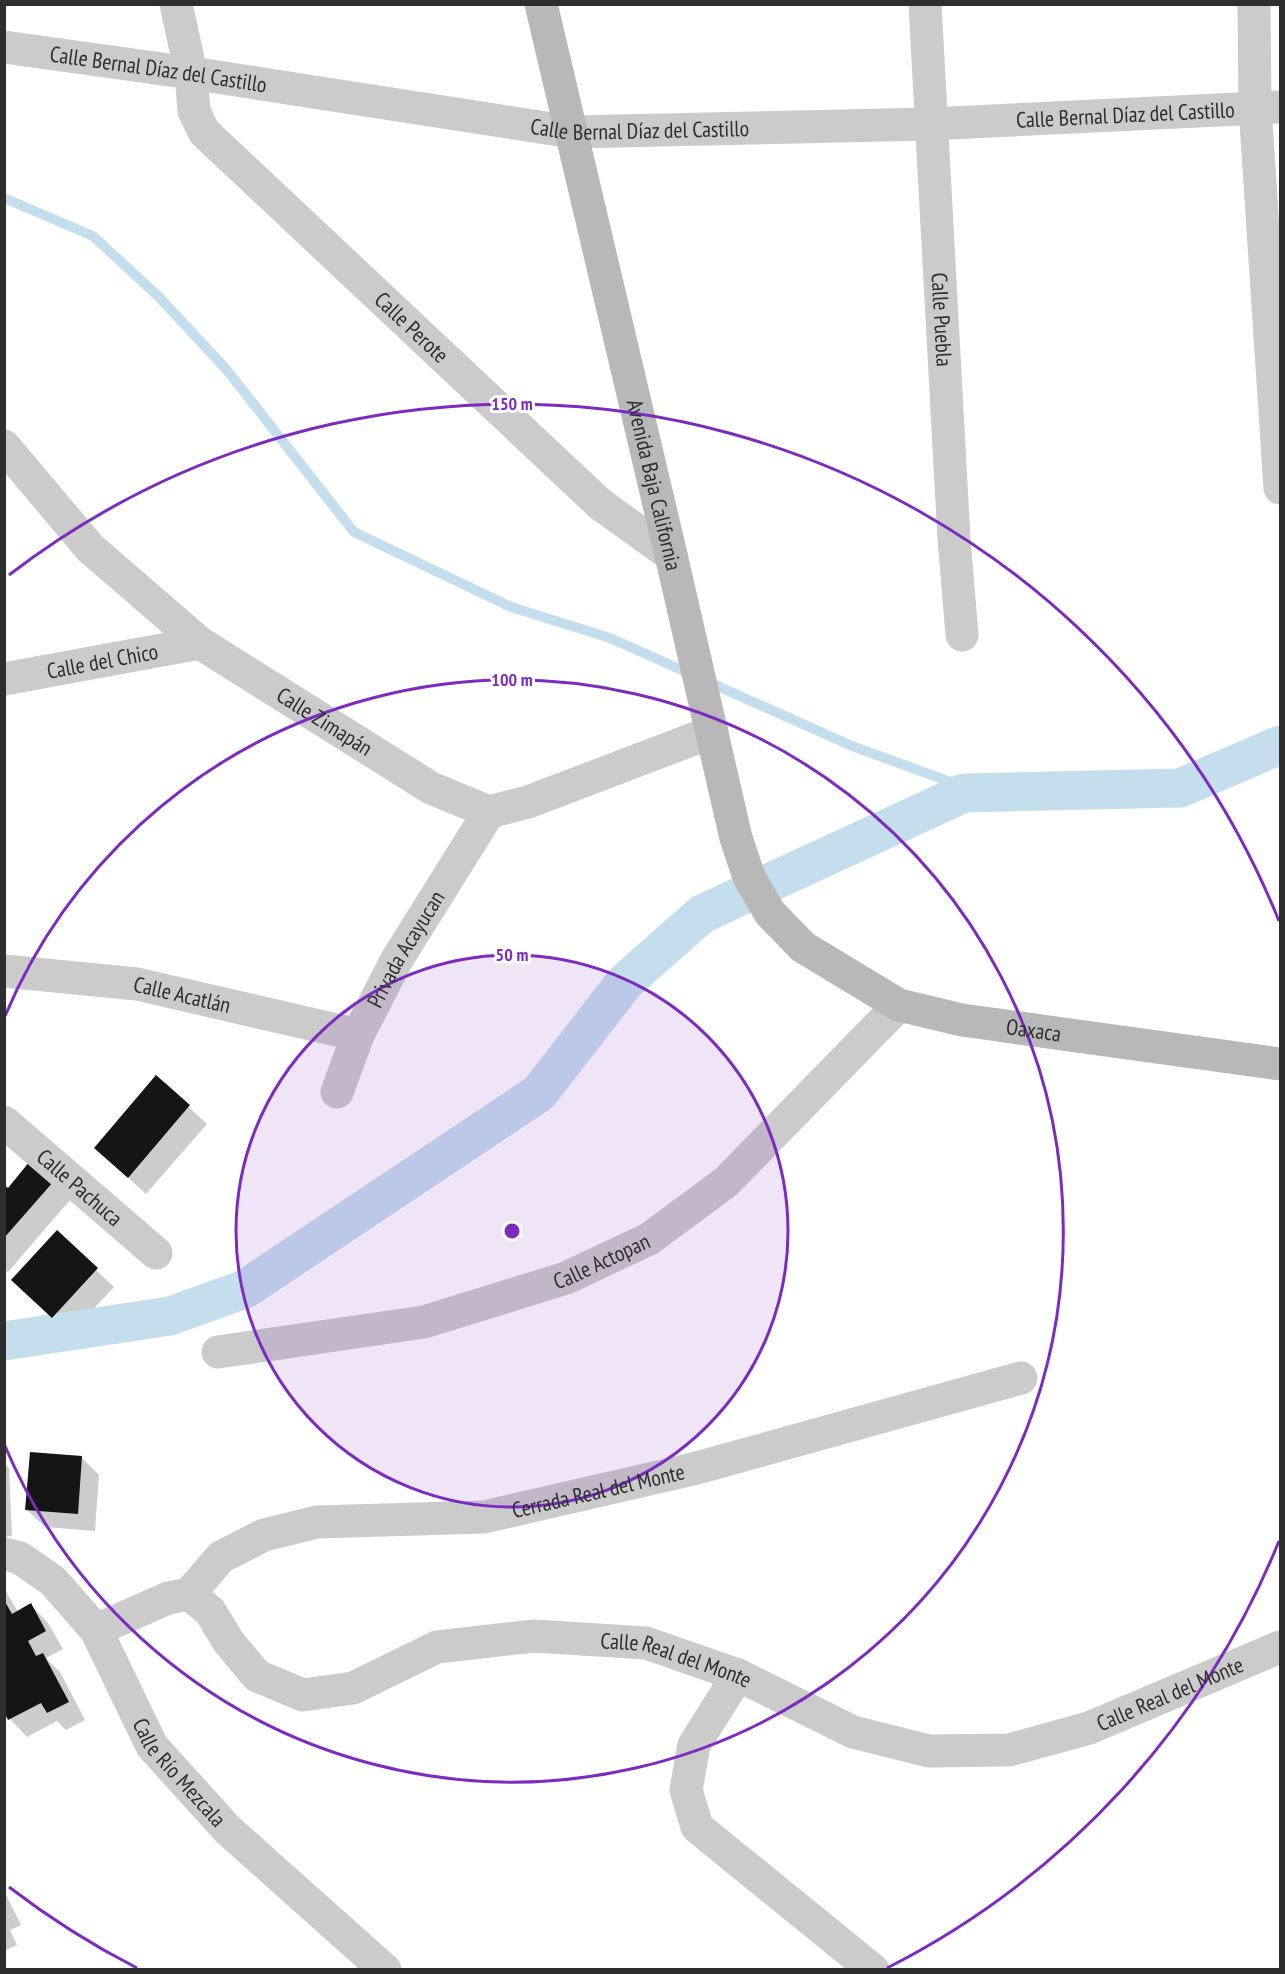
<svg xmlns="http://www.w3.org/2000/svg" width="1285" height="1974" font-family="'PT Sans Narrow',sans-serif">
<style>
.shadow{fill:#0003}
.lines{fill:none;stroke-linecap:round;stroke-linejoin:round}
.stream{stroke:#c5deed;stroke-width:10}
.canal{stroke:#c5deed;stroke-width:39}
.building{fill:#151515}
.minor{stroke:#cbcbcb;stroke-width:33}
.secondary{stroke:#b8b8b8;stroke-width:33}
.ring{fill:none;stroke:#7b2cbf;stroke-width:3}
.labels{text-anchor:middle;stroke-width:6;stroke-linejoin:round;paint-order:stroke}
.street-label{font-size:22px;fill:#2e2e2e;stroke:#fff}
.centre{fill:#7b2cbf;stroke:#fff;stroke-width:3}
.ring-label{font-size:18px;text-anchor:middle;font-weight:bold;fill:#7b2cbf;stroke:#fff;stroke-width:6;stroke-linejoin:round;paint-order:stroke}
</style>
<rect width="100%" height="100%" fill="#fff"/>
<path class="shadow" d="M156,1077L207,1124L146,1194L96,1148Z
M31,1163L70,1200L8,1272L4,1269V1187L8,1190Z
M57,1233L114,1287L70,1334L31,1297Z
M82,1458L99,1475L95,1531L45,1527L27,1510Z
M4,1463L9,1468L12,1536L4,1537Z
M4,1588L18,1612L31,1605L48,1623L63,1649L46,1658L60,1672L85,1720L66,1730L57,1721L27,1737L10,1719L4,1709Z
M4,1891L21,1925L10,1930L17,1945L4,1951Z"/>
<g class="lines">
<path class="stream" d="M4,198L93,236L158,296L226,369L354,532L511,607L610,638L852,746L981,793"/>
<path class="canal" d="M4,1341L170,1316L245,1289L539,1093L625,982L702,914L964,793L1180,788L1280,745"/>
</g>
<path class="building" d="M156,1075L190,1105L128,1178L94,1148Z
M30,1161L54,1181L4,1238V1185L8,1188Z
M57,1230L98,1268L52,1318L11,1280Z
M30,1452L82,1456L78,1514L25,1510Z
M4,1600L12,1614L31,1603L46,1631L28,1641L36,1656L43,1653L69,1702L47,1713L41,1703L8,1720L4,1712Z"/>
<g class="lines">
<g class="minor">
<path id="s1" d="M176,4L191,73L194,111L204,132L600,504L671,555"/>
<path id="s2" d="M925,4L954,539L962,635"/>
<path d="M1254,4L1255,107L1280,488"/>
<path id="s3" d="M4,47L191,73L572,132L930,124L1280,107"/>
<path id="s4" d="M4,446L90,548L200,643L431,788L489,812L528,802L712,732"/>
<path id="s5" d="M4,679L200,643"/>
<path id="s6" d="M4,971L137,984L358,1035"/>
<path id="s7" d="M337,1092L358,1035L396,961L489,812"/>
<path id="s8" d="M4,1122L156,1253"/>
<path id="s9" d="M218,1352L424,1322L566,1278L649,1239L726,1182L899,1005"/>
<path id="s10" d="M4,1554L20,1558L53,1581L96,1630L152,1746L228,1830L385,1970"/>
<path id="s11" d="M189,1594L221,1557L264,1535L317,1522L484,1517L693,1469L1021,1378"/>
<path id="s12" d="M96,1630L168,1598L189,1594L210,1611L228,1641L257,1676L303,1695L353,1688L437,1647L534,1636L646,1643L738,1675L853,1732L929,1751L1009,1750L1089,1728L1280,1647"/>
<path d="M738,1675L694,1745L686,1790L697,1827L873,1970"/>
</g>
<path class="secondary" id="s13" d="M541,4L671,555L736,838L749,877L770,913L803,947L899,1005L962,1020L1280,1064"/>
</g>
<circle cx="512" cy="1231" r="276" fill="#7b2cbf" fill-opacity=".12"/>
<g class="ring">
<circle cx="512" cy="1231" r="276"/>
<path d="M5 1016A551 551 0 1 1 5 1446"/>
<path d="M1279 1541A827 827 0 0 1 887 1968M137 1968A827 827 0 0 1 9 1887M9 575A827 827 0 0 1 1279 921"/>
</g>
<g class="labels">
<g class="street-label">
<text dy="8" stroke="none"><textPath href="#s3" startOffset="156">Calle Bernal Díaz del Castillo</textPath></text>
<text dy="8" stroke="none"><textPath href="#s3" startOffset="1128">Calle Bernal Díaz del Castillo</textPath></text>
<text dy="8" stroke="none"><textPath href="#s3" startOffset="642">Calle Bernal Díaz del Castillo</textPath></text>
<text dy="8" stroke="none"><textPath href="#s2" startOffset="316">Calle Puebla</textPath></text>
<text dy="8" stroke="none"><textPath href="#s1" startOffset="417">Calle Perote</textPath></text>
<text dy="8" stroke="none"><textPath href="#s13" startOffset="494">Avenida Baja California</textPath></text>
<text dy="8" stroke="none"><textPath href="#s5" startOffset="100">Calle del Chico</textPath></text>
<text dy="8" stroke="none"><textPath href="#s4" startOffset="426">Calle Zimapán</textPath></text>
<text dy="8" stroke="none"><textPath href="#s7" startOffset="159">Privada Acayucan</textPath></text>
<text dy="8" stroke="none"><textPath href="#s6" startOffset="180">Calle Acatlán</textPath></text>
<text dy="8" stroke="none"><textPath href="#s13" startOffset="1236">Oaxaca</textPath></text>
<text dy="8" stroke="none"><textPath href="#s8" startOffset="100">Calle Pachuca</textPath></text>
<text dy="8" stroke="none"><textPath href="#s9" startOffset="396">Calle Actopan</textPath></text>
<text dy="8" stroke="none"><textPath href="#s11" startOffset="436">Cerrada Real del Monte</textPath></text>
<text dy="8" stroke="none"><textPath href="#s12" startOffset="644">Calle Real del Monte</textPath></text>
<text dy="8" stroke="none"><textPath href="#s12" startOffset="1166">Calle Real del Monte</textPath></text>
<text dy="8" stroke="none"><textPath href="#s10" startOffset="288">Calle Río Mezcala</textPath></text>
</g>
</g>
<circle cx="512" cy="1231" r="9" class="centre"/>
<g class="ring-label">
<text x="512" y="410">150 m</text>
<text x="512" y="686">100 m</text>
<text x="512" y="961">50 m</text>
</g>
<rect width="1285" height="1974" fill="none" stroke="#2e2e2e" stroke-width="12"/>
</svg>
